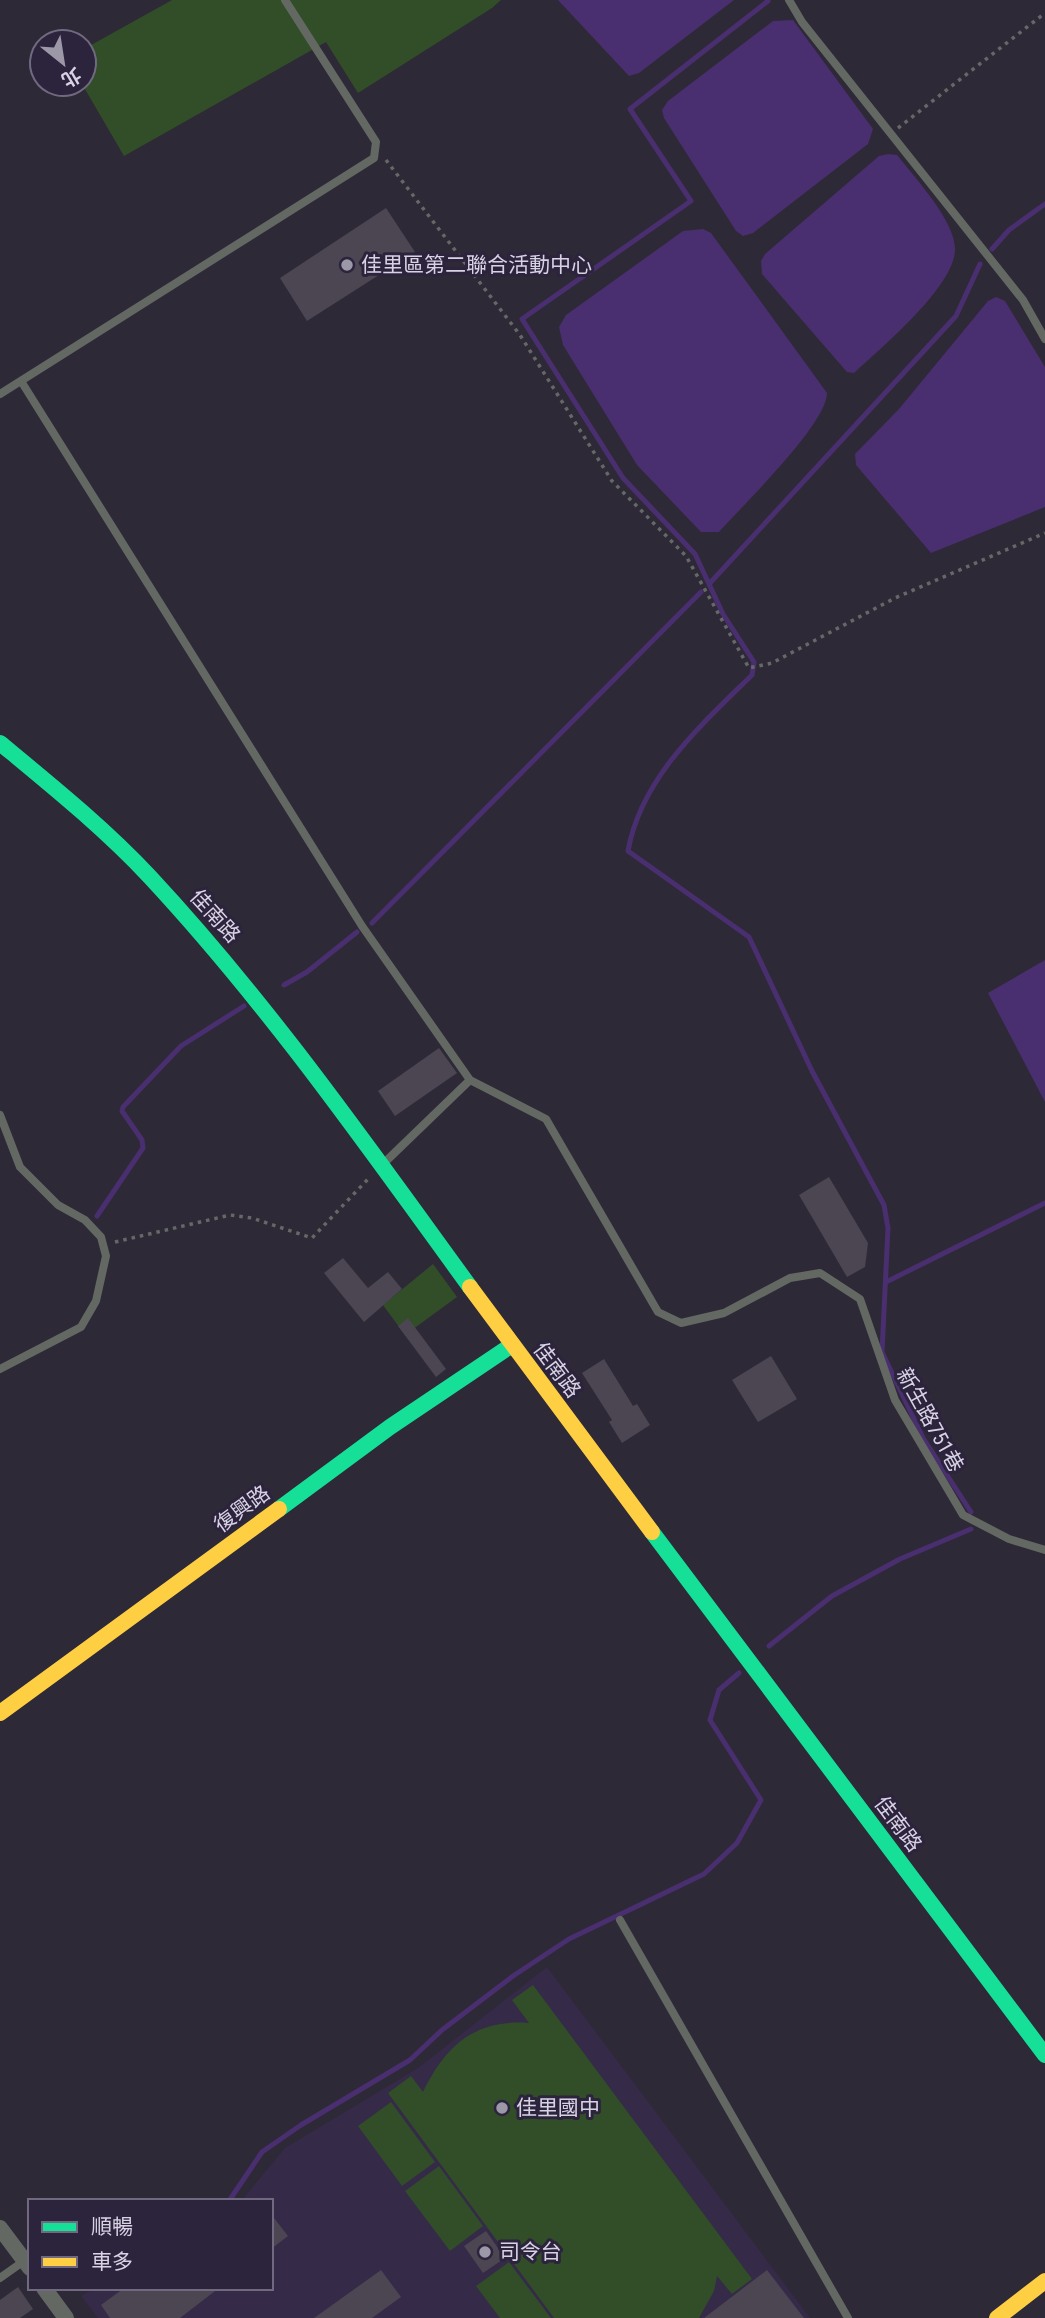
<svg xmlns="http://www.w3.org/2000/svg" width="1045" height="2318" font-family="'Roboto Condensed','Noto Sans TC',sans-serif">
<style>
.built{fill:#352a48}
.green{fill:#314e29}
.water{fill:#492f6f}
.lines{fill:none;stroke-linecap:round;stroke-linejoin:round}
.stream{stroke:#492f6f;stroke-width:5}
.building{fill:#4b4652}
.path{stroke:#666867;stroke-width:3.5;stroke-dasharray:3.5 5;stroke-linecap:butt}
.lane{stroke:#636962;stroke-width:8}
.street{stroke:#636962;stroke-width:16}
.fast{stroke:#16e098;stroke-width:16}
.slow{stroke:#ffcf43;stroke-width:16}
.poi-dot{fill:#9c98a7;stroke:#2c233d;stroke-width:2.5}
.labels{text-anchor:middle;stroke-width:6;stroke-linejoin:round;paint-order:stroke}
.poi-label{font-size:21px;fill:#d8d3e4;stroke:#2c233d;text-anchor:start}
.street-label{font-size:21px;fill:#d8d3e4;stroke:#2c233d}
</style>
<rect width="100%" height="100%" fill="#2e2937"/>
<path class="built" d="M547,1967L810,2318H98L81,2296L95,2288H271V2201H241L285,2148L418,2068Z"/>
<path class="green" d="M172,0H501L492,8L358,93L326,42L124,156L82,84L84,49Z
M433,1264L457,1297L405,1335L383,1305Z
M533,1985L752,2279L732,2294L717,2276L714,2291L699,2318H554L388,2093L411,2076L423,2092C446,2045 475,2019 529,2023L512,2000Z
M391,2102L435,2162L402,2186L358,2126Z
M439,2166L483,2226L450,2251L405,2191Z
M509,2262L551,2318H500L476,2286Z"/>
<path class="water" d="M558,0H734L639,73L629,76Z
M793,20L873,129L868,144L753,233L743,236L736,231L664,118L662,110L668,101L773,21Z
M888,154L897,155C914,177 956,221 955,250C954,287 881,348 854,373L847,372L762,274L761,261L765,254L879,156Z
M703,229L711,233L827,393C827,424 742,506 719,532H701L637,465L563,345L559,327L566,315L683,231Z
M996,297L1005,301L1045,367V507L931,553L856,465L855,454L899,409L988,301Z
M1045,960V1102L988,993Z"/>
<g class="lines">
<path class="stream" d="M768,1L630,109L691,201L522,319L623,478L695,554L723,614L754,662L752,675C701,725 641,778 628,851L749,937L812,1071L884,1205L888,1228L882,1352L923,1438L971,1512
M992,249L1009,230L1045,204
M710,583L956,316L980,264
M372,923L701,592
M284,985L307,972L357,932
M97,1216L143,1148L142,1140L122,1111L123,1107L181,1046L244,1006
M886,1282L1045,1203
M769,1646L832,1596L900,1559L971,1529
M229,2201L262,2152L301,2125L410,2060L442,2030L513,1976L569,1939L704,1874L737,1843L761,1800L710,1720L719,1690L739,1673"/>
</g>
<path class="building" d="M386,208L415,252L307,321L280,278Z
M439,1048L457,1073L395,1116L378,1091Z
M829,1177L868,1243L865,1267L847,1277L799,1195Z
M343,1258L368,1288L388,1272L402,1289L364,1322L324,1273Z
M408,1318L446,1369L436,1377L398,1326Z
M771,1356L797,1399L758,1422L732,1380Z
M604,1359L633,1406L637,1404L650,1425L622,1443L609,1422L612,1420L582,1373Z
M271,2214L288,2236L271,2249Z
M486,2231L505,2258L483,2273L464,2246Z
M381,2270L401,2297L372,2318H314Z
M767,2270L804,2318H704Z
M18,2287L33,2309L20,2318H0V2300Z
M124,2288H219L180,2318H110L101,2305Z"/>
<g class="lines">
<path class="path" d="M898,128L1045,13
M386,160L520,335L612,481L686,556L749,668L772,663L895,598L1045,533
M115,1242L230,1215L252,1218L312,1238L369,1178"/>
<path class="lane" d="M789,0L802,22L1023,300L1045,339
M21,381L362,926L470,1080L546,1119L658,1312L681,1323L724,1313L790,1278L820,1273L860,1299L895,1400L963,1515L1009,1539L1045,1550
M0,394L374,158L376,142L285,0
M0,1115L20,1167L58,1205L85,1220L101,1237L106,1256L96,1301L81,1327L0,1369
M383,1164L470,1080
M620,1920L848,2318
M0,2278L24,2261"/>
<path class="street" d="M0,2228L30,2268
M44,2288L66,2318"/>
<path class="fast" d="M0,743C52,786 104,828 150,877C269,1005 368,1147 470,1287
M279,1509L390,1427L512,1345
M652,1532L1045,2055"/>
<path class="slow" d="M470,1287L652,1532
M0,1713L279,1509
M997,2318L1045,2281"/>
</g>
<g class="poi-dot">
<circle cx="347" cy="265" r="7"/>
<circle cx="502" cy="2108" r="7"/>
<circle cx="485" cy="2252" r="7"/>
</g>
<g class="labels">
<g class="poi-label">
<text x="361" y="272">佳里區第二聯合活動中心</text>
<text x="516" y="2115">佳里國中</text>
<text x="499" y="2259">司令台</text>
</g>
<g class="street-label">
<text transform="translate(215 916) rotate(48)" y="7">佳南路</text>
<text transform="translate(557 1370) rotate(53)" y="7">佳南路</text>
<text transform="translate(930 1420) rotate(61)" y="7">新生路751巷</text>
<text transform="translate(242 1509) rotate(-36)" y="7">復興路</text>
<text transform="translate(898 1824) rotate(53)" y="7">佳南路</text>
</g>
</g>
<rect x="28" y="2199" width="245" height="91" fill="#2c233d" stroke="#716980" stroke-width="2"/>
<rect x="42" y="2222" width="35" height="10" fill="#16e098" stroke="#716980" stroke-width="2"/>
<text x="91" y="2234" font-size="21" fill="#d8d3e4">順暢</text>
<rect x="42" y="2257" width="35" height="10" fill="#ffcf43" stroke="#716980" stroke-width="2"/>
<text x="91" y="2269" font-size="21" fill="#d8d3e4">車多</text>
<g transform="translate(63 63) rotate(150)"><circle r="33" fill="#2c233d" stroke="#716980" stroke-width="2"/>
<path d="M0-5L12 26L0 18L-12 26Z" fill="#9c98a7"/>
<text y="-10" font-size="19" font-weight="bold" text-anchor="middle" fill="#d8d3e4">北</text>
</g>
</svg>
